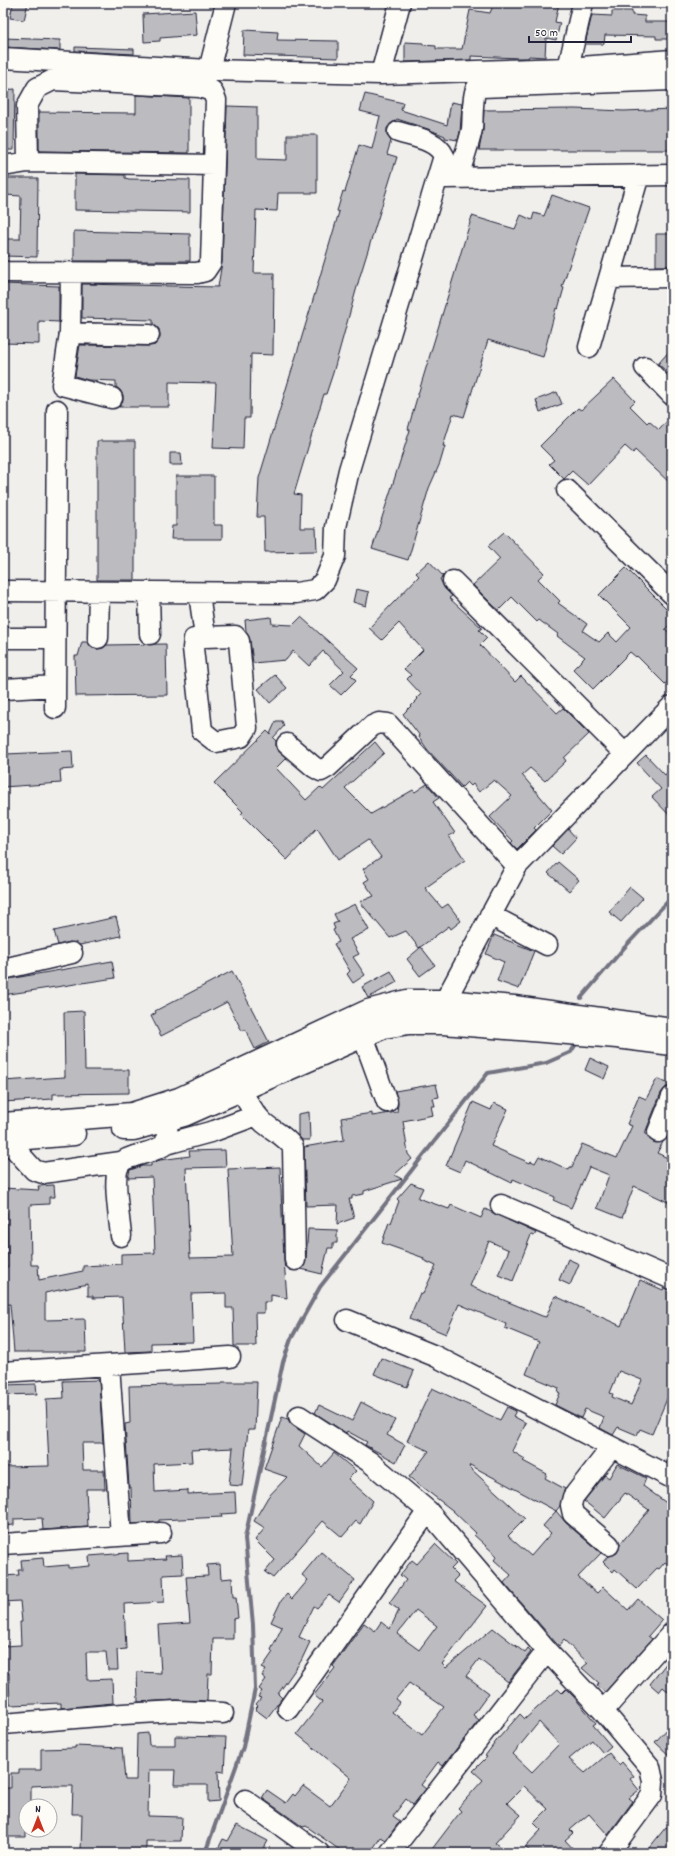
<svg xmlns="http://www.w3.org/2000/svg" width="675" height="1856" font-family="Dekko,sans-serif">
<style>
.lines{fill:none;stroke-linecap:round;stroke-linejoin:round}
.stream{stroke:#737381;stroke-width:4}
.building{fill:#bcbcc0;stroke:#22223b;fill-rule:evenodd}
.minor-casing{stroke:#22223b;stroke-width:23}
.major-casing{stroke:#22223b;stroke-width:25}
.minor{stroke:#fdfcf7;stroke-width:20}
.major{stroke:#fdfcf7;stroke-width:22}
</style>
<rect width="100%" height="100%" fill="#f0efec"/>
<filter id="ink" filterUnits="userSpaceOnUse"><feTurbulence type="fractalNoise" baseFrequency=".025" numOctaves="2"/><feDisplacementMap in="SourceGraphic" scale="8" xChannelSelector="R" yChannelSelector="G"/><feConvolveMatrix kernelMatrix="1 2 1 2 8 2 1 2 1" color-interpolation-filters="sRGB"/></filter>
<g filter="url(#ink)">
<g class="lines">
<path class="stream" d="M581,998L624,948L672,897
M205,1853L243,1747L255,1689L253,1625L245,1538L283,1362L291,1339L320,1287L488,1073L546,1063L571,1052L576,1044"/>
</g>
<path class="building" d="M13,3H28L24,20L10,18Z
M494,3H559L555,22L560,23L556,40L546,38L545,57L529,56L528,58H519L471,56V60L405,62V42L423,43V45L436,46V49H462L470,10L490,13Z
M195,11L197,35L160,38V41L144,42L143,14Z
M612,11H632V15L645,16V22H671V39H656V36L605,35L604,44H585L592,15L612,16Z
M244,30L278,32L277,40L338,41V58L243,55Z
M3,38L60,40V50L3,47Z
M75,47L134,49V54L75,51Z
M15,89L14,150H3V90Z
M365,94L403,103L401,110L447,125L451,102L462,104L460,132L458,140L445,138V136L428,129L397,119L387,128V135L391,141L387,154L397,157L360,276L333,373L326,394H324L294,494L301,495L300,528H316L317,551L265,552L264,517H257L259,478L310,310L339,212L337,211L343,191L345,192L359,145L372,149L380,116L360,111Z
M136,95L189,98V153L39,151V112L136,113Z
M227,106L257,107V159L287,160V135H317V193H278L277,211L256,210L254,273H274L273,355L251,354L250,418H244L243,449L213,448L216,383L169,382V407H119L123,401V395L120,390L116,387V381L88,380L75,376L80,345L149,346L155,345L160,336L159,329L153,324V320L82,318V284L218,287L222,262Z
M575,109L624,111L672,109V150H479L483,130L484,110Z
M75,174L125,175V178L129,179L190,180V212L75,210Z
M5,178H38L37,257L4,256V239H20L21,196L5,195Z
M552,195L589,208L571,260L562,287L564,288L558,309L556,308L543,357L488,340L464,417L453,414L443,446H445L440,463L429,488L408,560L372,549L410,430L408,429L416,401L472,216L515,229L521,215L532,220L534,213L544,216Z
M74,231L190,234V261H74Z
M656,234H672V266H656Z
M3,284L59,286V322L39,321V344L3,343Z
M672,348V376L658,364Z
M614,379L635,401L630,406L647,423L649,421L659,430L672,416V485L635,450L633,453L625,446L588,485L572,471L564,479L549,464L554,460L540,446L578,408L581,410Z
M557,392L562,404L540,412L536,400Z
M97,441H135V580H97Z
M170,453H181L182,465H170Z
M176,476H214V525H222V539H171L172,526H176Z
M504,532L544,573L538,579L560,601L558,603L587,624L583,631L599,642L608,633L617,642L631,627L599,595L626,568L672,614V623L665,629L672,635V677L665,684L637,656L636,657L630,652L593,689L573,669L585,657L557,636L558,634L539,620L537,622L512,597L499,610L495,607L473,585L500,559L488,546Z
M429,561L443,576L440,579L445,589L452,596L449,598L482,628L479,630L487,638L480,645L515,682L521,676L557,713L563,708L589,734L564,758L566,761L545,781L530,768L522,775L552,810L534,828L536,830L517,849L511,843L513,841L490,817L512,796L494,780L479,792L473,784L471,786L467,782L462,787L427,749L419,737L420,736L403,714L418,699L417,698L421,694L407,679L411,675L404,669L423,650L399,623L382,640L369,628L419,576L416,573Z
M356,589L369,592L366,606L353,602Z
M271,617L272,624L293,625L301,617L358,668L351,675L356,680L341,695L330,685L344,671L323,651L309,666L293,651L286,660L253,663L250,640L246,631L245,620Z
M82,642H88L92,648L97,649L103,648L107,645L166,644L167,695L76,696L75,656H78Z
M275,675L287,688L270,703L258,689Z
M276,721H282L284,726L273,738L276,741V748L286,758L276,768L306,800L320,787L323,790L375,742L384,753L345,788L371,814L413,790L415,792L427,784L439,798L433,802L455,833L449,836L465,860L425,888L442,908L448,904L461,921L451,929L449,926L419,948L406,931L390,938L360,902L374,896L364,882L369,879L363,869L381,857L368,840L338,860L317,828L287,860L241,814L243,812L214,783L267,731L270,734Z
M72,751L73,769L60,770L61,783L3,787V761L6,760V754Z
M646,755L665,775L672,767V818L652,797L661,789L637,763Z
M568,829L576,838L561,854L552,846Z
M558,862L579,880L569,891L548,873Z
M630,887L643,898L621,922L609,912Z
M355,904L369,930L350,939L359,954L353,957L365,975L353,983L347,974L350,971L334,944L339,942L333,930L335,929L333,924L338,922L334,914Z
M116,917L121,936L80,945L70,942L58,945L54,931Z
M494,935L534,951L519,989L497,981L504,962L486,954Z
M421,947L435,965L420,976L407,959Z
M112,961L115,978L3,995V980Z
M232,971L269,1042L255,1049L245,1029L242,1031L227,1002L161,1036L151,1016L156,1013L155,1011Z
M391,971L397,982L368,998L362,987Z
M84,1011L85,1070H129V1093L53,1094V1099L3,1102V1081L65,1077L64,1012Z
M590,1058L609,1067L604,1079L585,1070Z
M657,1079L672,1085L665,1088L661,1093L645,1133L653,1142H663L657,1153L672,1160V1204L634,1186L622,1218L597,1208L609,1175L589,1167L571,1208L553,1200L555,1197L513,1179L512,1183L465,1160L460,1172L446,1166L473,1102L491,1110L494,1103L508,1109L491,1146L530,1163L531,1161L535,1163L539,1156L569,1170L570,1167H572L582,1144L617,1158L632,1126L627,1124L639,1096L646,1099Z
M436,1084L439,1097L433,1098L435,1106H431L433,1115L403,1121L408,1154L412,1159L394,1175L402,1179L364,1191V1194L352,1196V1199H349L354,1218L337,1224L338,1205L306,1206L304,1147L344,1140L341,1118L372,1113V1116L397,1112L398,1104L395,1091Z
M309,1112L310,1140H302L298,1135V1114Z
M225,1150L226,1167L186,1168L190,1258L233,1257L228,1169L280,1167L284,1260L287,1298L271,1295V1302H264V1313H255L256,1346H234L233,1308H226V1293L191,1294L193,1342L151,1343V1351L125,1352L122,1297L93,1298V1296H88V1284L45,1293V1320L85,1319L86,1352H14L10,1304L3,1305V1267H8L7,1212H3V1188L39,1190L38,1186L54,1185L55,1197H49V1204L30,1205L31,1265H38L39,1280L83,1271V1266L121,1264V1254L155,1253L152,1177L128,1178L130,1170L142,1166H151V1163L160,1160L190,1156L189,1151Z
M411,1183L423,1188L418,1198L449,1209L451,1205L481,1218L485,1209L536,1233L534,1236L531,1235L513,1281L498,1275L509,1250L489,1241L470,1286L542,1316L546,1317L555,1296L621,1326L640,1280L663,1290L664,1288L672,1290V1387L652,1434L640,1429L637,1435L618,1427L613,1435L600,1428L604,1417L585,1409L581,1418L555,1405L560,1393L558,1392L559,1388L526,1374L539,1342L505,1328L506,1324L459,1304L446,1334L409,1319L420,1293L423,1294L436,1266L423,1260L424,1258L382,1243L389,1222L391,1223L399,1201L397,1199ZM619,1371L642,1380L631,1405L612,1397L613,1394L610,1393Z
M308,1229L337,1230V1243H333V1248H328L322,1274L301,1269L306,1260Z
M568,1259L579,1264L570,1285L559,1280Z
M381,1358L414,1371L407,1387L374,1374Z
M99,1380L103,1443H82L83,1470H104L105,1489H86L88,1527L43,1530L42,1518L14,1519V1525L3,1526V1467L49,1466L46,1399L64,1398L63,1381Z
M222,1382H257L255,1430H248L242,1486L229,1485L233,1448L191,1450L192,1462L154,1464L155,1492L188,1490V1494L235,1492L236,1513L221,1514L222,1517L159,1520V1522L132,1524L131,1487H129L125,1424L130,1423L129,1386L222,1384Z
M36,1384L37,1394L3,1395V1385Z
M432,1388L500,1420L507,1407L516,1411L513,1416L526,1423L512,1451L525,1459L523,1461L547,1474L545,1478L565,1489L560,1506L556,1511L566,1523L601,1553L578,1577L597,1593L603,1587L628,1610L638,1599L662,1620L648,1636L652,1639L605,1692L597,1686L599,1683L582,1668L588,1663L564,1640L559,1646L556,1643L504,1583L511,1575L494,1560L497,1556L474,1535L476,1533L452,1510L409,1477L429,1451L407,1441ZM470,1465L556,1511L543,1526L551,1533L531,1556L508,1536L525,1519L469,1467Z
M361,1402L395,1420L387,1435L405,1445L396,1462L365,1445L367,1442L347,1431L346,1433L315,1413L319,1405L352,1421Z
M282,1417L288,1419L292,1425L305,1434L299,1446L322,1467L334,1453L356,1471L348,1479L373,1501L360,1524L356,1521L342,1537L323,1521L273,1578L265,1572L275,1560L255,1540L265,1528L254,1521L268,1497L287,1477L264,1469Z
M617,1464L646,1478L643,1486L672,1507V1568L665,1562L659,1569L657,1568L637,1589L615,1569L613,1572L603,1562L608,1556L617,1553L620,1544L649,1510L625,1493L605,1518L584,1501L605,1475L609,1478Z
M435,1544L456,1564L451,1569L458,1576L453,1581L487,1606L442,1664L446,1668L493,1628L525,1653L528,1649L531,1652L508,1682L479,1659L466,1676L489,1693L473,1715L479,1720L443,1766L438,1762L421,1785L426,1789L413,1805L406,1799L393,1816L400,1821L386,1840L381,1837L370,1853H344L306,1826L303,1827L262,1798L267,1790L286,1803L293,1794L295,1796L303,1786L330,1806L351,1778L297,1734L322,1702L314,1695L335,1668L333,1666L364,1623L375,1631L381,1622L390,1629L399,1610L389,1603L406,1580L400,1575L412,1560L417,1564ZM416,1610L437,1626L419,1650L397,1634ZM409,1683L444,1707L422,1735L392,1712L400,1702L396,1699Z
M321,1552L355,1580L339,1602L329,1595L317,1608L314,1606L299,1637L310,1642L301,1661L278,1694L282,1698L267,1718L255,1709L258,1706L256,1704L261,1698L258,1697L262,1691L259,1689L266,1679L262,1676L266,1670L262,1668L273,1652L271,1650L282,1627L271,1622L281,1601L287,1594L292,1599L308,1580L302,1575Z
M128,1553V1561L166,1559L165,1556L182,1555L183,1574L163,1575L164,1602L124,1604L126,1649L117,1650L118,1670H108L106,1652H86L87,1680L112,1679L113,1703L61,1708V1703L10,1705L9,1673H3V1646L21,1645L20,1622H22L20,1601L3,1602V1576L19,1575L18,1570H22L21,1560L43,1558L44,1567L68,1565V1568L90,1566L89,1556Z
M220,1564L221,1579L232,1578L233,1597H236L238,1618L233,1619V1639H213L212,1674H208L207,1701L176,1700L138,1702L137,1672L161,1673L158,1625L190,1623L186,1577L208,1576L207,1565Z
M672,1656V1695L663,1687L659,1692L650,1684Z
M558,1689L562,1693L566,1689L573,1696L596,1723L593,1725L611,1746L603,1753L592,1740L569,1759L585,1773L609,1753L619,1765L622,1762L634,1776L630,1779L639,1790L629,1798L633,1801L608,1835L589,1814L570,1830L573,1833L565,1840L577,1853H532L525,1847L541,1830L534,1823L548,1809L524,1786L507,1803L521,1815L495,1843L508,1853H429L461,1811L458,1808L483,1780L473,1771L487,1757L485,1756L497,1740L520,1714L525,1719ZM539,1722L559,1744L532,1772L513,1754Z
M672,1724V1758L655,1742Z
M148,1733L149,1745H175V1736L226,1737L224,1772L218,1771L219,1801L208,1802V1785H174L175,1770H149L148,1816L182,1817L181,1841H146V1853H81L82,1814H72L73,1786H53V1785L31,1786V1806H26V1837H3L4,1788H11V1773H19V1770H41V1749L75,1748V1746L122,1748L125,1780H136L137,1734Z
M237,1825L268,1841L261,1853H216L223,1839L228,1841Z
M666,1827L672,1832V1853H645Z"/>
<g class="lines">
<g class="minor-casing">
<path id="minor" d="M3,58L209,70L381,74L568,68L672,60
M568,68L583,3
M209,70L226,3
M381,74L400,3
M3,166L28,162L214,165
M445,178L672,175
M458,178C462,162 469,145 472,129C473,118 472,98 476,89L481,87L672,80
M3,271L6,272L197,273L205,271L211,262L216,100L212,91L200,87L53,80L37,88L27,106L28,162
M71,273L70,333L62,385L112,398
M609,278L672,277
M70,333L149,335
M589,347L639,175
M645,367L672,395
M567,490L672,594
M453,581L625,754
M3,591L296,593L315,590L325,580L335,556L336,527L349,470L444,156C437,140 414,137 398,132
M149,592L150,634
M199,593L205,637L194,639L193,648L202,731L216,742L241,737L247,728L239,641L235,636L205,637
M3,638H54
M98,638L99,592
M5,689L55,686
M55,708L57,410
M287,744L314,767L321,771L328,767L372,726L379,723L388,724L517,866
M490,915L547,945
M3,969L72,953
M445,1001L517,866L672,706
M363,1036L387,1102
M240,1089C247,1101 254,1114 264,1123C276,1133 283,1134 293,1147L295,1260
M658,1132L672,1097
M6,1139L34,1170L43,1173L121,1162
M166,1144L214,1131L257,1115
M501,1205L672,1279
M121,1236C120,1221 111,1173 121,1163C123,1160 129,1158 132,1157C143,1153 157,1151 166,1144L168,1120
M347,1320L435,1356L672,1478
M109,1365L121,1536
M3,1372L230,1357
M299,1416L370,1462L428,1511L547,1651L603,1711L650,1767L653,1781L652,1795L609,1853
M3,1544L161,1533
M609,1545L573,1514L571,1505L573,1497L612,1447
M288,1709L428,1511
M603,1711L672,1633
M3,1724L123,1714L177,1711L223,1713
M245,1800L319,1853
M390,1853L547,1651"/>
</g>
<g class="major-casing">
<path id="major" d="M3,1124L132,1114L179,1099L368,1011L407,1001H445L514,1007L672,1029
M124,1129H134L184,1115L363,1036L384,1027L409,1023H443L617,1037L672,1044
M3,1140L74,1134"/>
</g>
<use href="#minor" class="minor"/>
<use href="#major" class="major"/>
</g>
</g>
<rect width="675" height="1856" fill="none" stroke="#fdfcf7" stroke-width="16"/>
<rect x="8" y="8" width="659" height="1840" fill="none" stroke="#22223b" stroke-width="1.5" filter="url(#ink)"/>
<g transform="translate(38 1818)"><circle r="19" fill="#fdfcf7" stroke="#a5a5ac"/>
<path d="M0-3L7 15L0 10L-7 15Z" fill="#c8321e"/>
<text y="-6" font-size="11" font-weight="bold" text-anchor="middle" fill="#22223b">N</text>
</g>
<path d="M529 36v6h102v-6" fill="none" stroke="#22223b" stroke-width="2"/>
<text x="535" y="36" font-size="12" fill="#22223b" stroke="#fdfcf7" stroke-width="3" paint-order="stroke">50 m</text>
</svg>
